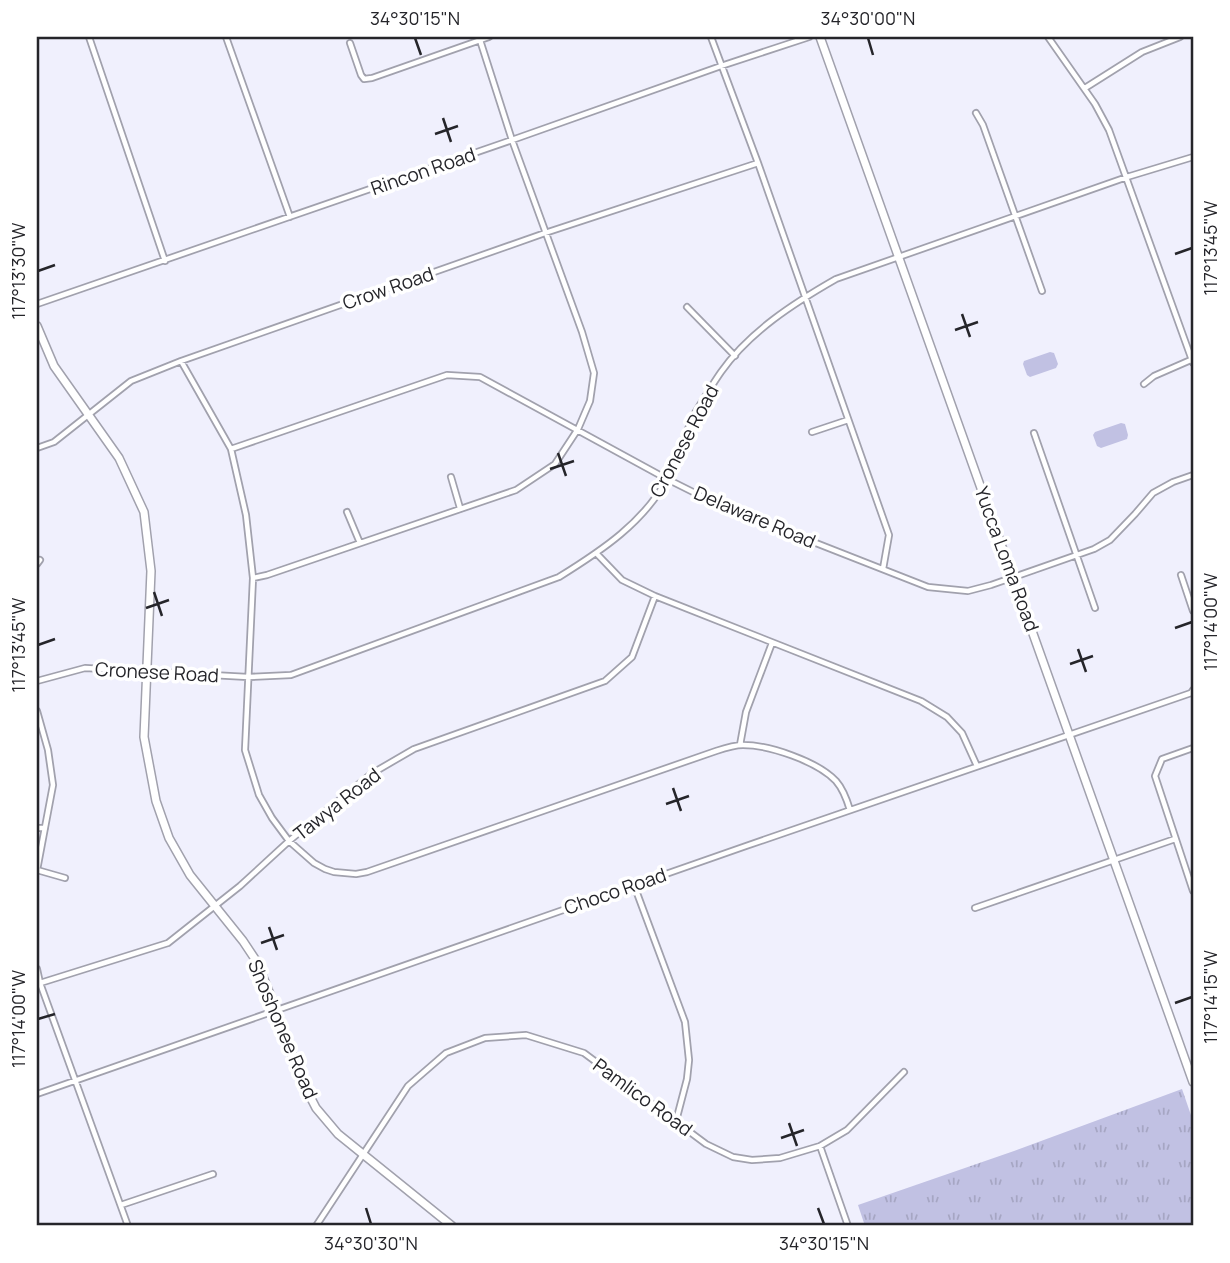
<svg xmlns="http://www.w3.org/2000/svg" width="1230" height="1263" font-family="Manrope,sans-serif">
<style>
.grass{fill:url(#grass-tufts)}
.green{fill:#c1c1e3}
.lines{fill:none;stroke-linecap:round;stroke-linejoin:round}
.street-casing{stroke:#a1a1ad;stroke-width:8}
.secondary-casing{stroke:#a1a1ad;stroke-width:10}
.street{stroke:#fff;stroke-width:4.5}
.secondary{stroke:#fff;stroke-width:7}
.ticks{fill:none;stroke:#25252a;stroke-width:2.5}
.labels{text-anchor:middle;stroke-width:7;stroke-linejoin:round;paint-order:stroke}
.street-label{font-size:19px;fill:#25252a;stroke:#fff}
.neatline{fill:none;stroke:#25252a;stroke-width:2.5}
.ticks-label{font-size:18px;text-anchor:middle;fill:#25252a}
</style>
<defs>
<pattern id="grass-tufts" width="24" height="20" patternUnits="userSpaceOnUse" patternTransform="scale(1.75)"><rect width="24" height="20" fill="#c1c1e3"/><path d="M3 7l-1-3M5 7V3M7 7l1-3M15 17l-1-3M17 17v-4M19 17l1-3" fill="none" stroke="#a6a6c3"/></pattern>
</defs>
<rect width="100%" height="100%" fill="#f0f0fd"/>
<path class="grass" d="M1182,1089L1193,1121V1226H865L858,1205L1014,1151Z"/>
<path class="green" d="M1050,352L1054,353L1058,364L1056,368L1030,377L1027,375L1023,364L1024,361Z
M1121,423L1125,424L1128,435L1127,439L1101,448L1097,446L1093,435L1095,432Z"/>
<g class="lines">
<g class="street-casing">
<path id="street" d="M89,37L165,261
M226,37L290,217
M711,37L758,163L889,535L883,569
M1048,37L1095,104L1109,130L1193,363
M350,43L361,75L364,79L372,78L489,37
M1085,88L1142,52L1180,37
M976,113L983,125L1042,291
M37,304L512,140L721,66L809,37
M687,307L735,356
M181,361L231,449L246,515L253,578L245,750L259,795L272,818L289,841L314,863L325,869L334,872L356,874L367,872L716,751C725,748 734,745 743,745C769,745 817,761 836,781C843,789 847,800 850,810
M1144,384L1154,376L1193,359
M812,432L848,420
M1034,433L1095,608
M37,448L54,442L131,381L181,361L545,233L758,163
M231,449L447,375L480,377L667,479L719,505L928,587L968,591L991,585L1094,549L1110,540L1135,514L1153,493L1173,482L1193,475
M451,477L460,508
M347,512L360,543
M597,554L622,580L655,596L921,701L947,717L962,733L977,766
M37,564L40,560
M1181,575L1193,611
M253,578L267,575L516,490L555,464L578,429L590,401L594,373L582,332L512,140L479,37
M37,681L85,668L248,677L291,675L559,577C601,551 645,522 668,477C678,456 685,434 695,413C703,400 712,385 721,372C749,332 794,303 836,279L1127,177L1193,157
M37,711L48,750L53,785L37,870
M740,745L746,712L772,643
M1193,748L1162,759L1155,776L1193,891
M37,828H45
M37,870L65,878
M634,885L685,1022L689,1060L687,1079L676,1121
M975,908L1175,839
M37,969L40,983L128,1226
M37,984L168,943L240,886L289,841L371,774L414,749L605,681L632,657L655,596
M37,1094L746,846L1191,693L1193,690
M820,1146L848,1226
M121,1205L213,1174
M316,1226L408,1086L446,1053L485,1038L526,1035L584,1053L706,1144L733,1157L752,1160L780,1158L820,1146L847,1130L904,1072"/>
</g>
<g class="secondary-casing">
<path id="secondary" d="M820,37L1193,1082
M37,326L54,366L119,458L144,512L151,571L144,737L156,801L169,838L190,875L243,941L257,962L276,1009L299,1075L316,1108L338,1134L452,1226"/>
</g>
<use href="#street" class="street"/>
<use href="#secondary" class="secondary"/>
</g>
<path class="ticks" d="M415,38L421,55M868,38L873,55M443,118L451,142M435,134L458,126M1175,254L1192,248M38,271L55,265M962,314L970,337M955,330L978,322M558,453L566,476M550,469L574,461M154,592L162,616M146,608L169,600M1175,628L1192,622M38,645L55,639M1078,649L1086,672M1070,664L1093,656M673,788L681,811M666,804L689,796M269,927L277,950M261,943L284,935M1175,1003L1192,997M38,1019L55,1014M789,1123L797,1146M781,1138L804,1130M366,1208L371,1224M818,1208L824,1224"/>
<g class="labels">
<g class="street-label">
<text transform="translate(423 171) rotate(-19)" y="7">Rincon Road</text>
<text transform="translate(388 288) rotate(-19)" y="7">Crow Road</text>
<text transform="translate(684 441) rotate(-62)" y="7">Cronese Road</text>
<text transform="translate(755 517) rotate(23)" y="7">Delaware Road</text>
<text transform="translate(1007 559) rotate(70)" y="7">Yucca Loma Road</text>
<text transform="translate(157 672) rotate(3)" y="7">Cronese Road</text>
<text transform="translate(337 804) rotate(-38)" y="7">Tawya Road</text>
<text transform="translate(615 891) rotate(-19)" y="7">Choco Road</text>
<text transform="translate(283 1029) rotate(67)" y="7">Shoshonee Road</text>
<text transform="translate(643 1097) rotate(36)" y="7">Pamlico Road</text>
</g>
</g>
<rect width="1230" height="1263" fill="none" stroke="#ffffff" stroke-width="77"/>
<rect x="38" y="38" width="1154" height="1186" class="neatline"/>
<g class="ticks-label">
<text x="415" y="25">34°30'15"N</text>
<text x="868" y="25">34°30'00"N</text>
<text transform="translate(1211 248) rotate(-90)" y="6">117°13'45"W</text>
<text transform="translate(19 271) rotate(-90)" y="6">117°13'30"W</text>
<text transform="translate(1211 622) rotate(-90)" y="6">117°14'00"W</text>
<text transform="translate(19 645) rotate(-90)" y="6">117°13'45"W</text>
<text transform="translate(1211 997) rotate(-90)" y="6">117°14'15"W</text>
<text transform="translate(19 1019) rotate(-90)" y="6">117°14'00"W</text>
<text x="371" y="1250">34°30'30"N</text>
<text x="824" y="1250">34°30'15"N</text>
</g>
</svg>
